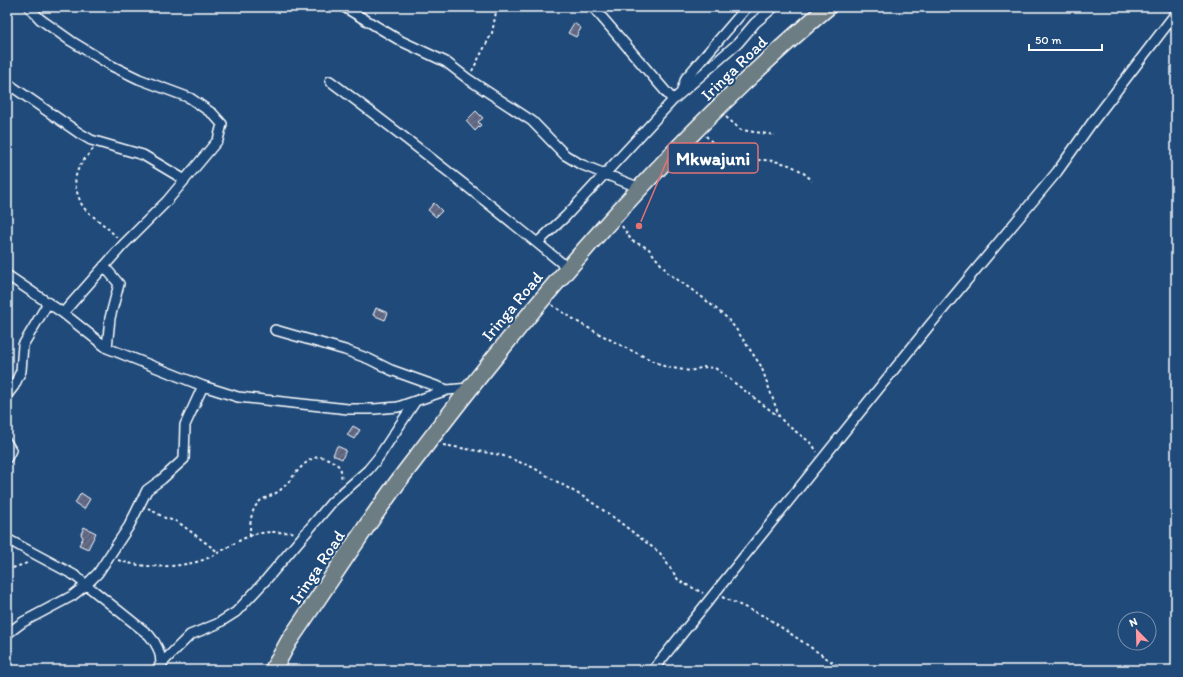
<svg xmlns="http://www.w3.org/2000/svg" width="1183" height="677" font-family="Itim,sans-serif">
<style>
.building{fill:url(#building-hatch);stroke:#fff}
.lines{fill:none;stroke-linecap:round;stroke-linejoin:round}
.street-casing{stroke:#fff;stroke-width:12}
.highway-casing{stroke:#fff;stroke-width:19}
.path{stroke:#fff;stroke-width:2;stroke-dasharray:3 3;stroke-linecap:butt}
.street{stroke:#1f4a7a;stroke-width:9}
.highway{stroke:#6d7d84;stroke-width:16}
.labels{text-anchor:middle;stroke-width:4;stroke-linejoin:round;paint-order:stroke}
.street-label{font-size:17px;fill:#fff;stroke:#1f4a7a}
.leader{fill:none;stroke:#e47373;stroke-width:1.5}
.callout-dot{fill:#e47373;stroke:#1f4a7a;stroke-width:1.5}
.callout{fill:#1f4a7a;stroke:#e47373;stroke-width:1.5}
.callout-label{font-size:18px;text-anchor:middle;font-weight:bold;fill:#fff}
</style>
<defs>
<pattern id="building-hatch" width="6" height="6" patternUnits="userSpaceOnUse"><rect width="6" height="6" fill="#656c8a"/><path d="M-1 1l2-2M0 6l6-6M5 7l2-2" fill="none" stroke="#555762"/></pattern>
</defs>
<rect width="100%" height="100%" fill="#1f4a7a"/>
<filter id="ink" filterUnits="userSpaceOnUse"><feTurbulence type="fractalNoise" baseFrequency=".025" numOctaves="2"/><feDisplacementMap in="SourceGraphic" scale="8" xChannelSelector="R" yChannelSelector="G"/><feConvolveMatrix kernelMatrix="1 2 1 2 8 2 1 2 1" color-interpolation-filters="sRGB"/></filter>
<g filter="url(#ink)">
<path class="building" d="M574,23L581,28L576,37L568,33Z
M476,111L483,118L478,122L481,125L475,131L466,121Z
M434,203L442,211L436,217L428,210Z
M376,308L388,313L385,320L373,315Z
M353,426L360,430L354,439L347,435Z
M337,446L346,450L342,459L333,455Z
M81,493L90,499L84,509L75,503Z
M84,527L96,533L88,549L79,545L83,538L81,534Z"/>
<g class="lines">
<g class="street-casing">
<path id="street" d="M29,7L40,19L71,41L112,66L139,79L190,98L213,114L222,124L218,140L167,201L123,245L63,313
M344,7L401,41L446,62L468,79L532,121L565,155L580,164L640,188
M593,7L673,100
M330,81C412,142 491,205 569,269
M7,83L79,133L91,140L143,155L185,180
M682,90L686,78L747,7
M537,243L566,216L673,100L738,43L755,23L774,7
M104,266L119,284L110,318L107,348
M7,275L63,313L107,348L203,386L238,397L348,409H374L398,407L447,390L469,388
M275,330L345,350L369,359L391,370L447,390
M7,395L14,386L21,371L23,345L48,303
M7,443L11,450L7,458
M7,539L74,575L149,635C157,644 161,652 161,664L156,670
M7,634L23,622L72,596L86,585L98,573L129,526L147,490L162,479L184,459L185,425L203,386
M163,670L161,664L190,635L217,624L236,612L265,581L332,502L368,470L378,458L415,402
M653,670L929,326L1057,172L1091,124L1176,13"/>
</g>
<g class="highway-casing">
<path id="highway" d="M273,670L289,641C327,586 363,529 403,475C529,308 668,142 828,7"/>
</g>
<path class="path" d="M472,71L492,33L497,7
M726,117L741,130L775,135
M706,136C714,144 724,155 735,159C745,162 753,160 762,160C782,161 799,166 812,181
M93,149C79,165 71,175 78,195C80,201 82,207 87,211C98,221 108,227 117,238
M622,226L632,241L648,248L668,273L702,297L727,318L736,329L761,366L779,416C789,431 809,436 817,452
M552,305L581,324L624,347L666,367L690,371L704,367L715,368L778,416
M443,445L501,455L532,467L587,499L613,517L660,553L679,581L703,593
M148,508L165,518L178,522L218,552
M250,536C250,525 250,512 258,503C263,497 273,496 279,491C296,478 308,446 332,461C342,467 342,471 341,481
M118,560C143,569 178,568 203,560C220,554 233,542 250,536C264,530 280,533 296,532
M7,570L30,562
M722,597L766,617L844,670"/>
<use href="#street" class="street"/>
<use href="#highway" class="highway"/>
</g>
</g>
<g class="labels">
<g class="street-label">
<text transform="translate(734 68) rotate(-44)" y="6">Iringa Road</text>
<text transform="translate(512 306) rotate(-50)" y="6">Iringa Road</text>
<text transform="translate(317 567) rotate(-56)" y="6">Iringa Road</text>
</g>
</g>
<path class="leader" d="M639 226L668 158"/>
<circle class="callout-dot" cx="639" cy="226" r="4"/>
<rect class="callout" x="668" y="143" width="90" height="30" rx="4"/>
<g class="callout-label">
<text x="713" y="165">Mkwajuni</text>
</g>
<rect width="1183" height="677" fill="none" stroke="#1f4a7a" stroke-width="24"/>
<rect x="12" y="12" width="1159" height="653" fill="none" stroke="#fff" stroke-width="1.5" filter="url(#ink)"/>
<g transform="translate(1137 631) rotate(337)"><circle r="19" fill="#1f4a7a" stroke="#7992af"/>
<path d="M0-3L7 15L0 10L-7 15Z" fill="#ff9aa2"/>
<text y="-6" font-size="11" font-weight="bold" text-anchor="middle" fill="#ffffff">N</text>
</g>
<path d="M1029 44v6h73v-6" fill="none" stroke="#ffffff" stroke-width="2"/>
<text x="1035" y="44" font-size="12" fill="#ffffff" stroke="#1f4a7a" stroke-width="3" paint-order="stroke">50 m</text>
</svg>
